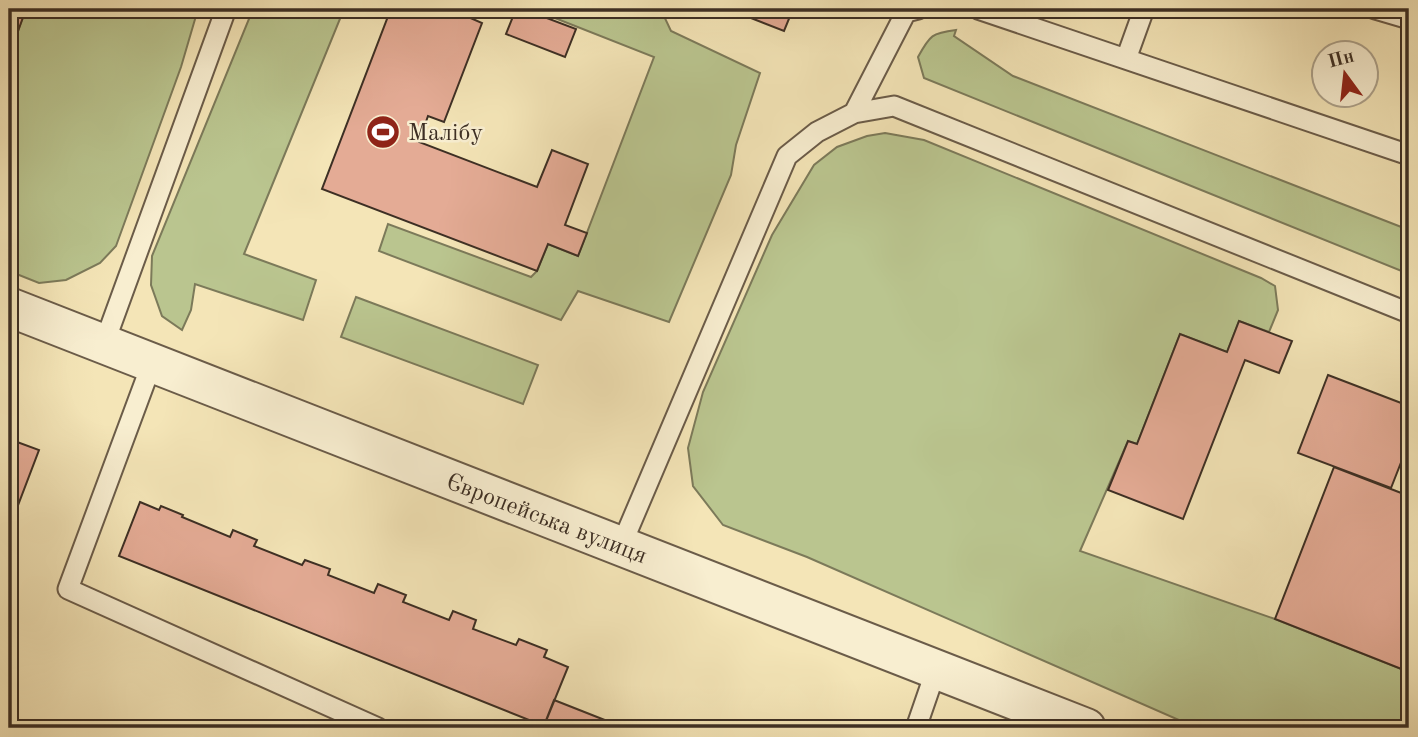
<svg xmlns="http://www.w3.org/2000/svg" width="1418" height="737" font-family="'Old Standard TT',serif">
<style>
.green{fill:#bac58f;stroke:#7c7a5a;stroke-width:2}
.building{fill:#e4ab95;stroke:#3d2f24;stroke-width:2}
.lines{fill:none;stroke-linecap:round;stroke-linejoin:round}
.service-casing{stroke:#6b5c49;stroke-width:23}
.tertiary-casing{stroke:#6b5c49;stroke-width:42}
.service{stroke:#f8eed0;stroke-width:19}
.tertiary{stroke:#f8eed0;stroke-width:38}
.labels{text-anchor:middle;stroke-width:5;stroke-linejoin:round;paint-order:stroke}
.poi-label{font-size:24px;fill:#3d2f24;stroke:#f8eed0;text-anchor:start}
.street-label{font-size:24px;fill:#3d2f24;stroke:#f8eed0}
</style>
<rect width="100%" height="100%" fill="#f4e5b7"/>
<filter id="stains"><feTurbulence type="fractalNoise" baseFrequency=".00286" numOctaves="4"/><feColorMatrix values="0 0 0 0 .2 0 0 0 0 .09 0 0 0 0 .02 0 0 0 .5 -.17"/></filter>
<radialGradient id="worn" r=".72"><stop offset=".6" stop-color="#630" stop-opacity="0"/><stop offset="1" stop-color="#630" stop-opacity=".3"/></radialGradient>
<path class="green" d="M26,9H198L181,67L116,246L100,263L66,280L39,283L9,271V56Z
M253,9H344L244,254L316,280L303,320L195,284L191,310L182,330L162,316L151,285L152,256Z
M532,9H651L663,14L671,31L760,73L736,145L731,175L669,322L578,291L561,320L379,251L388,224L531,277L537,271L548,244L578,256L654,57Z
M956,30L954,36L1013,76L1409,230V274L924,78L918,57C930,35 932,33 956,30Z
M885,133L924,140L1261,278L1275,286L1278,310L1269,332L1239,321L1227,352L1180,334L1137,444L1128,441L1080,551L1275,619L1409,672V728H1197L807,557L723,525L693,486L688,448L703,392L772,235L814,165L837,147L867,136Z
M356,297L538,365L523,404L341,337Z"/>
<path class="building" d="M9,9H26L9,56Z
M384,9H450L482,23L444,122L428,116L419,142L537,187L552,150L588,164L565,225L587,233L578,256L548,244L537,271L322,189L390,11Z
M516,9H523L576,29L565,57L506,34Z
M728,9H793L784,31Z
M1239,321L1292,341L1279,373L1245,360L1183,519L1108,490L1128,441L1137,444L1180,334L1227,352Z
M1328,375L1409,406V442L1391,488L1298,453Z
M9,439L39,450L9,529Z
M1334,467L1409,496V672L1275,619Z
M140,502L159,510L161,506L183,515L182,517L230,537L233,530L257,540L254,546L302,565L305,560L330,569L328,575L374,593L378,584L406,595L403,602L449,620L453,611L476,620L473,629L516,645L519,639L547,650L544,657L568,667L544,726L119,556Z
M554,700L625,728H543Z"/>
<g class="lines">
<g class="service-casing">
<path id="service" d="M978,9L1409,155
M1375,9L1409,19
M1126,59L1144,9
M854,113L906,12L918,9
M104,344L226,9
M152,363L68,589L378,728
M621,546L787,156L817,132L854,113L894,106L1409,313
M916,728L936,670"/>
</g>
<g class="tertiary-casing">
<path id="tertiary" d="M9,307L1086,728"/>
</g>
<use href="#service" class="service"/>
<use href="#tertiary" class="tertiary"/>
</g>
<defs>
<g id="stadium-disc" transform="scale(1.75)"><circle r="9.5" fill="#8f2418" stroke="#f8eed0"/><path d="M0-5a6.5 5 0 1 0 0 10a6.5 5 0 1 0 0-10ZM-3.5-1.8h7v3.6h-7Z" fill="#fff"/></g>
</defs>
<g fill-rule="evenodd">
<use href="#stadium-disc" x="383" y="132"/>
</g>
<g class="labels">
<g class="poi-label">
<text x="408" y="140">Малібу</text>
</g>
<g class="street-label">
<text transform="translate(547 518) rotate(21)" y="8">Європейська вулиця</text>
</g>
</g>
<rect width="1418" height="737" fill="none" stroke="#f4e5b7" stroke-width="35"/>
<rect x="10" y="10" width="1397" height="716" fill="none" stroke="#3d2f24" stroke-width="3.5"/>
<rect x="18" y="18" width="1383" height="702" fill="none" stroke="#3d2f24" stroke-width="2"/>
<g transform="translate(1345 74) rotate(345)"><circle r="33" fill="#f8eed0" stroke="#ada28b" stroke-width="2"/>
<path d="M0-5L12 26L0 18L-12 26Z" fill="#8f2418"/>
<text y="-10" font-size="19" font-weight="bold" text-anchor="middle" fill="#3d2f24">Пн</text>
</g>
<rect width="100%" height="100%" filter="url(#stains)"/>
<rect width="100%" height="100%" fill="url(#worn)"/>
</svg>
